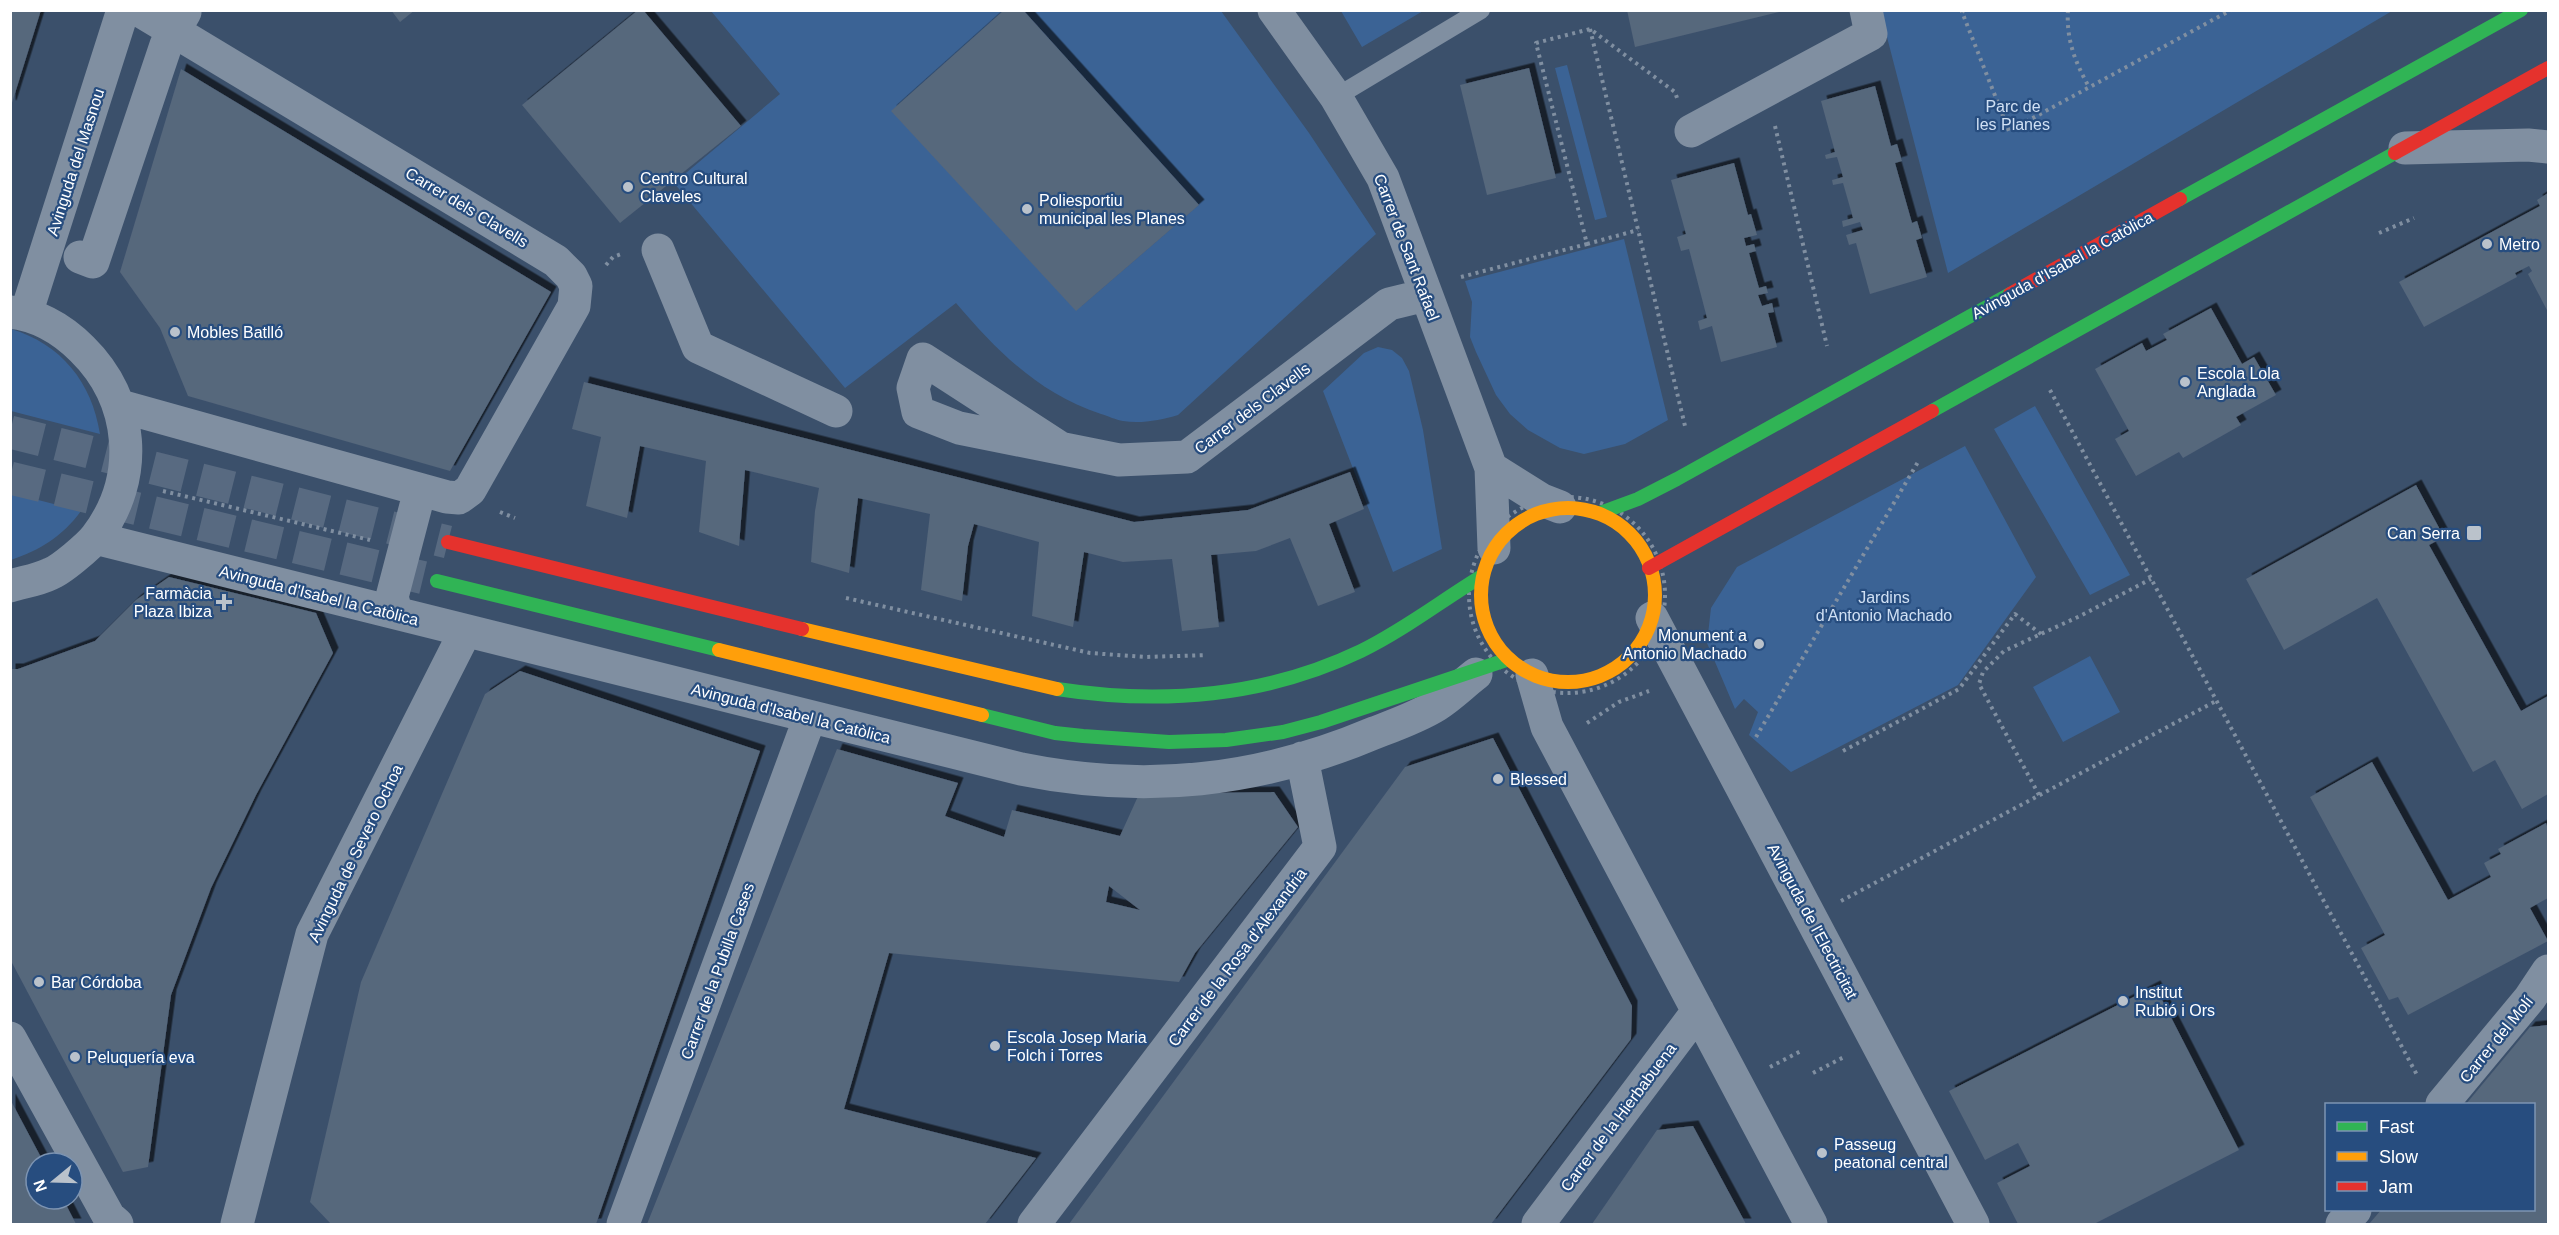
<svg xmlns="http://www.w3.org/2000/svg" width="2559" height="1235" font-family="Arial,sans-serif">
<style>
.green{fill:#3b6395}
.building{fill:#56677c;fill-rule:evenodd;filter:url(#shadow)}
.lines{fill:none;stroke-linecap:round;stroke-linejoin:round}
.secondary-tunnel{stroke:#586a81;stroke-width:33;stroke-dasharray:33 16;stroke-linecap:butt}
.path{stroke:#808fa1;stroke-width:4;stroke-dasharray:3 4.5;stroke-linecap:butt}
.lane{stroke:#808fa1;stroke-width:18}
.street{stroke:#808fa1;stroke-width:33}
.fast{stroke:#30b455;stroke-width:14}
.slow{stroke:#ff9f0a;stroke-width:14}
.jam{stroke:#e5322d;stroke-width:14}
.poi-dot{fill:#bac2cb;stroke:#274d7f;stroke-width:2}
.labels{text-anchor:middle;stroke-width:4.5;stroke-linejoin:round;paint-order:stroke}
.park-label{font-size:16px;fill:#d0e0f4;stroke:#274d7f}
.street-label{font-size:16px;fill:#fff;stroke:#274d7f}
.poi-label{font-size:16px;fill:#fff;stroke:#274d7f;text-anchor:start}
</style>
<defs>
<filter id="shadow"><feDropShadow dx="5.5" dy="-5.5" stdDeviation="0" flood-color="#0009"/></filter>
</defs>
<rect width="100%" height="100%" fill="#3b506b"/>
<path class="green" d="M1880,10L2392,11L1948,273Z
M711,11H1221L1309,133L1376,234L1178,415C1161,420 1141,424 1123,421C1116,420 1108,416 1101,414C1038,393 998,352 956,303L845,388L674,183L780,94Z
M1341,11H1423L1362,47Z
M1567,65L1607,217L1595,220L1555,68Z
M1624,239L1668,420L1625,444L1584,454L1560,448L1528,430L1510,414L1496,395L1476,352L1470,337L1472,302L1465,281Z
M11,329C61,344 92,382 100,434L11,411Z
M1378,347L1392,350L1402,358L1409,371L1423,430L1442,549L1393,572L1323,391L1364,353Z
M2035,406L2130,575L2090,595L1994,429Z
M1965,446L2036,577L1958,685L1791,772L1749,735L1758,712L1744,699L1735,709L1707,643L1711,608L1737,567Z
M10,494L11,493L81,511C62,537 40,550 11,560Z
M2090,656L2120,712L2063,742L2033,687Z"/>
<path class="building" d="M10,10H41L11,106L10,105Z
M391,10H415L400,22Z
M638,10H643L741,126L620,223L522,105Z
M1004,10H1023L1199,205L1076,311L891,111Z
M1627,10H1783V11L1635,47Z
M1529,68L1556,178L1487,195L1460,85Z
M181,69L551,292L450,471L188,396L160,328L120,272Z
M1875,86L1891,146L1897,144L1902,161L1895,163L1912,223L1917,221L1922,238L1916,240L1927,277L1870,294L1856,243L1849,245L1846,235L1863,230L1860,222L1843,227L1842,221L1853,218L1843,183L1833,185L1832,180L1843,177L1837,157L1826,159L1825,155L1835,152L1821,101Z
M1734,163L1748,215L1751,214L1757,235L1744,238L1746,246L1754,244L1756,251L1749,253L1759,288L1766,286L1768,293L1758,295L1762,306L1772,303L1774,312L1768,313L1777,347L1721,362L1712,326L1700,330L1698,321L1707,318L1689,249L1681,251L1677,237L1686,234L1671,180Z
M2548,193V312L2528,274L2532,271L2529,266L2515,273L2517,277L2424,327L2399,282L2540,206L2537,200Z
M2211,308L2242,364L2254,357L2276,395L2236,417L2241,425L2183,458L2179,452L2136,476L2115,439L2129,431L2095,369L2142,343L2146,351L2167,340L2163,334Z
M584,382L1134,522L1248,510L1350,472L1364,509L1329,524L1355,592L1318,606L1290,538L1256,551L1211,555L1219,627L1182,631L1172,559L1123,562L1084,552L1073,627L1032,616L1039,542L974,524L968,546L962,601L921,590L930,514L858,498L849,573L811,562L815,511L819,488L745,470L739,546L699,532L706,461L640,446L627,518L586,506L601,437L572,429Z
M2416,485L2444,537L2429,545L2521,711L2548,696V794L2522,809L2495,760L2473,772L2377,598L2284,650L2246,579Z
M169,577L316,613L333,653L256,795L211,888L171,995L148,1167L123,1172L10,959V669H18L95,641L136,600Z
M520,671L760,751L596,1224H331L310,1202L361,982L485,694Z
M1493,738L1632,1006L1631,1039L1491,1224H1069L1405,767Z
M837,749L958,783L945,816L1004,837L1012,810L1120,836L1139,794L1274,792L1298,827L1195,953L1179,982L889,953L844,1109L1036,1158L985,1224H647ZM1109,886L1140,910L1106,902Z
M2372,762L2448,900L2491,877L2484,863L2501,854L2498,849L2546,823L2548,829V898L2530,908L2548,941L2408,1015L2398,997L2389,1000L2361,948L2385,935L2310,797Z
M2155,986L2239,1150L2094,1224H2018L1997,1183L2030,1166L2018,1143L1985,1160L1949,1091Z
M2548,1025V1224H2369L2381,1210H2534V1104H2466L2530,1027Z
M10,1099L44,1163H36V1199H63L76,1224H10Z
M1693,1126L1746,1224H1592L1657,1130Z"/>
<g class="lines">
<path class="secondary-tunnel" d="M10,432L448,542
M10,478L437,581"/>
<path class="path" d="M1964,10L1962,12L2009,131L2231,10
M2068,10C2066,39 2075,62 2089,87
M1590,29L1685,426
M1775,126L1827,346
M2379,233L2414,218
M1587,244L1638,230
M606,265L613,257L624,253
M1461,277L1587,244L1536,43L1590,29L1675,92L1677,98
M2050,390L2417,1075
M163,491L370,540
M1469 595a98 98 0 1 1 196 0a98 98 0 1 1-196 0Z
M500,512L515,518
M846,598L1090,653L1146,657L1207,655
M1587,723L1619,702L1649,691
M1756,737L1918,462
M1843,751L1959,689L2015,614L2041,634
M2039,795L1979,684L1983,672L2004,651L2080,616L2151,579
M1841,901L2216,701
M1770,1067L1801,1051
M1813,1073L1844,1057"/>
<path class="lane" d="M1336,97L1481,10"/>
<path class="street" d="M1274,10L1336,97L1383,178L1491,468L1494,548
M1691,131L1871,34L1866,10
M2405,148L2528,145L2548,147
M658,250L698,347L836,411
M80,257L93,262L166,45L185,12
M10,312C38,315 63,330 82,349C134,400 141,478 96,537C89,546 61,570 50,574C38,580 23,582 10,586
M26,314L123,10
M120,406L447,497L459,498L470,490L574,306L576,286L571,276L556,261L139,10
M1059,447L923,359L913,388L918,412L959,428L1119,460L1187,457L1389,304L1426,295
M1491,468L1542,500L1560,507
M95,538L1021,769C1145,794 1258,782 1374,733C1395,725 1418,717 1437,705C1451,696 1463,684 1476,674
M394,604L392,597L420,490
M1652,618L1973,1224
M1532,675L1547,727L1811,1224
M10,1038L109,1217L117,1224
M2442,1104L2530,998L2548,971
M237,1224L312,934L465,632
M623,1224L810,717
M1034,1224L1320,847L1302,758
M1538,1224L1698,1011
M2342,1224L2355,1210"/>
<path class="fast" d="M2180,199L2521,10
M1932,411L2395,153
M1600,513L1638,499L1677,479L2010,294
M437,581L719,650
M1057,689C1161,705 1265,697 1361,651C1404,630 1441,601 1482,576
M982,715L1055,733L1083,736L1169,742L1226,740L1283,732L1321,722L1509,659"/>
<path class="slow" d="M1481 595a87 87 0 1 1 174 0a87 87 0 1 1-174 0Z
M802,629L1057,689
M719,650L982,715"/>
<path class="jam" d="M2395,153L2548,68
M2010,294L2180,199
M448,542L802,629
M1649,568L1932,411"/>
</g>
<g class="poi-dot">
<circle cx="628" cy="187" r="6"/>
<circle cx="1027" cy="209" r="6"/>
<circle cx="2487" cy="244" r="6"/>
<circle cx="175" cy="332" r="6"/>
<circle cx="2185" cy="382" r="6"/>
<rect x="2466" y="525" width="16" height="16" rx="3"/>
<path d="M221 593h6v6h6v6h-6v6h-6v-6h-6v-6h6z"/>
<circle cx="1759" cy="644" r="6"/>
<circle cx="1498" cy="779" r="6"/>
<circle cx="39" cy="982" r="6"/>
<circle cx="2123" cy="1001" r="6"/>
<circle cx="995" cy="1046" r="6"/>
<circle cx="75" cy="1057" r="6"/>
<circle cx="1822" cy="1153" r="6"/>
</g>
<g class="labels">
<g class="park-label">
<text x="2013" y="112">Parc de<tspan x="2013" dy="18">les Planes</tspan></text>
<text x="1884" y="603">Jardins<tspan x="1884" dy="18">d'Antonio Machado</tspan></text>
</g>
<g class="street-label">
<text transform="translate(75 162) rotate(-72)" y="6">Avinguda del Masnou</text>
<text transform="translate(467 207) rotate(31)" y="6">Carrer dels Clavells</text>
<text transform="translate(1407 247) rotate(69)" y="6">Carrer de Sant Rafael</text>
<text transform="translate(2062 265) rotate(-29)" y="6">Avinguda d'Isabel la Catòlica</text>
<text transform="translate(1252 408) rotate(-37)" y="6">Carrer dels Clavells</text>
<text transform="translate(319 595) rotate(14)" y="6">Avinguda d'Isabel la Catòlica</text>
<text transform="translate(791 713) rotate(14)" y="6">Avinguda d'Isabel la Catòlica</text>
<text transform="translate(355 853) rotate(-64)" y="6">Avinguda de Severo Ochoa</text>
<text transform="translate(1813 921) rotate(62)" y="6">Avinguda de l'Electricitat</text>
<text transform="translate(1237 957) rotate(-53)" y="6">Carrer de la Rosa d'Alexandria</text>
<text transform="translate(717 971) rotate(-70)" y="6">Carrer de la Pubilla Cases</text>
<text transform="translate(2496 1039) rotate(-51)" y="6">Carrer del Molí</text>
<text transform="translate(1618 1117) rotate(-53)" y="6">Carrer de la Hierbabuena</text>
</g>
<g class="poi-label">
<text x="640" y="184">Centro Cultural<tspan x="640" dy="18">Claveles</tspan></text>
<text x="1039" y="206">Poliesportiu<tspan x="1039" dy="18">municipal les Planes</tspan></text>
<text x="2499" y="250">Metro</text>
<text x="187" y="338">Mobles Batlló</text>
<text x="2197" y="379">Escola Lola<tspan x="2197" dy="18">Anglada</tspan></text>
<text x="2460" y="539" text-anchor="end">Can Serra</text>
<text x="212" y="599" text-anchor="end">Farmàcia<tspan x="212" dy="18">Plaza Ibiza</tspan></text>
<text x="1747" y="641" text-anchor="end">Monument a<tspan x="1747" dy="18">Antonio Machado</tspan></text>
<text x="1510" y="785">Blessed</text>
<text x="51" y="988">Bar Córdoba</text>
<text x="2135" y="998">Institut<tspan x="2135" dy="18">Rubió i Ors</tspan></text>
<text x="1007" y="1043">Escola Josep Maria<tspan x="1007" dy="18">Folch i Torres</tspan></text>
<text x="87" y="1063">Peluquería eva</text>
<text x="1834" y="1150">Passeug<tspan x="1834" dy="18">peatonal central</tspan></text>
</g>
</g>
<rect width="2559" height="1235" fill="none" stroke="#ffffff" stroke-width="24"/>
<rect x="2325" y="1103" width="210" height="108" fill="#274d7f" stroke="#7d94b2" stroke-width="1.5"/>
<rect x="2337" y="1122" width="30" height="9" fill="#30b455" stroke="#7d94b2" stroke-width="1.5"/>
<text x="2379" y="1133" font-size="18" fill="#ffffff">Fast</text>
<rect x="2337" y="1152" width="30" height="9" fill="#ff9f0a" stroke="#7d94b2" stroke-width="1.5"/>
<text x="2379" y="1163" font-size="18" fill="#ffffff">Slow</text>
<rect x="2337" y="1182" width="30" height="9" fill="#e5322d" stroke="#7d94b2" stroke-width="1.5"/>
<text x="2379" y="1193" font-size="18" fill="#ffffff">Jam</text>
<g transform="translate(54 1181) rotate(251)"><circle r="28" fill="#274d7f" stroke="#7d94b2" stroke-width="1.5"/>
<path d="M0-4.5L10 22L0 15L-10 22Z" fill="#bac2cb"/>
<text y="-9" font-size="16" font-weight="bold" text-anchor="middle" fill="#ffffff">N</text>
</g>
</svg>
